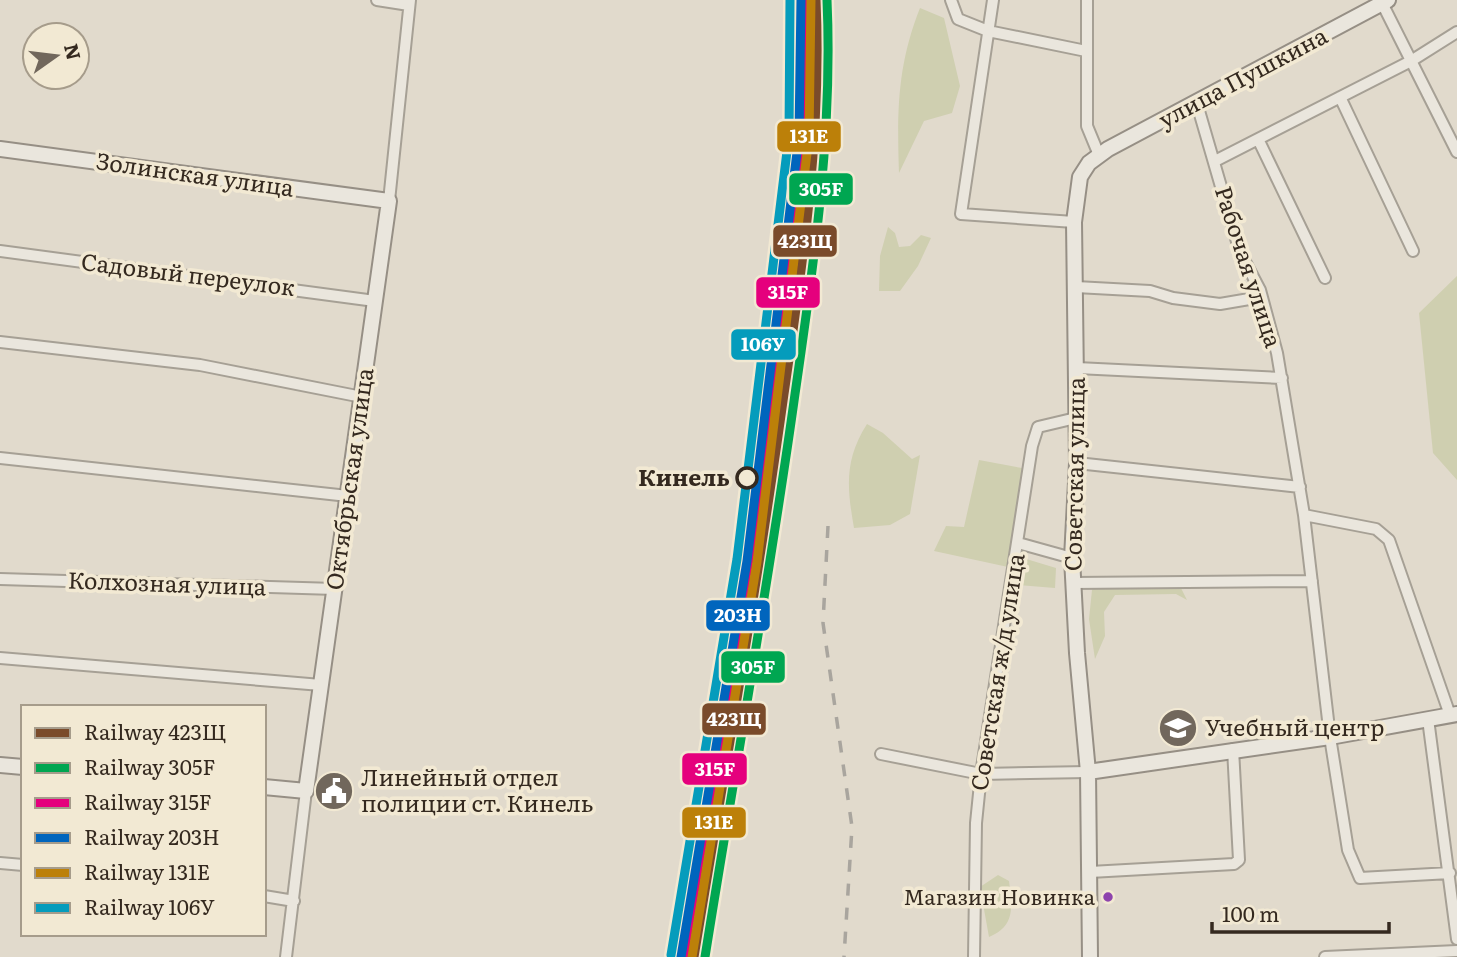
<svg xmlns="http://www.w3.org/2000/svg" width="1457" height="957" font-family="Literata,serif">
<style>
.green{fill:#cfcfb0}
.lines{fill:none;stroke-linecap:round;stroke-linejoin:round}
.street-casing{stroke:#a6a095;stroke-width:14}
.secondary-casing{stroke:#968f85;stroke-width:18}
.street{stroke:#eae6dd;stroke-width:10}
.secondary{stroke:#eae6dd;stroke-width:14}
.rail{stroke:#a9a59e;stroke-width:3.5;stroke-dasharray:12 12;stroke-linecap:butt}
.rail-1-casing{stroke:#f2e9d3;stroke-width:14}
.rail-2-casing{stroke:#f2e9d3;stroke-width:14}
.rail-3-casing{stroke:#f2e9d3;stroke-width:14}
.rail-4-casing{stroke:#f2e9d3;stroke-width:14}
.rail-5-casing{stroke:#f2e9d3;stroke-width:14}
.rail-6-casing{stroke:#f2e9d3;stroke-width:14}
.rail-1{stroke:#7a4b2a;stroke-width:9}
.rail-2{stroke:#00a651;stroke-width:9}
.rail-3{stroke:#e5007d;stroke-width:9}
.rail-4{stroke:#0065bd;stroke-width:9}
.rail-5{stroke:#bc8009;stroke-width:9}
.rail-6{stroke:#059cbc;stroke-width:9}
.stop-dot{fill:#f2e9d3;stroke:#34291f;stroke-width:3.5}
.bus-dot{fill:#8e44ad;stroke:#f2e9d3;stroke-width:2.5}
.labels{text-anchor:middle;stroke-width:7;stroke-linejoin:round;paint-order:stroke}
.bus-label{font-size:21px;fill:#34291f;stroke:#f2e9d3;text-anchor:end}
.street-label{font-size:23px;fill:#34291f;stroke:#f2e9d3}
.stop-label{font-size:23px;font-weight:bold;fill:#34291f;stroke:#f2e9d3;text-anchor:end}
.poi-label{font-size:23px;fill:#34291f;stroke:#f2e9d3;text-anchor:start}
.line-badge{stroke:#f2e9d3;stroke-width:2.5}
.badge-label{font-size:19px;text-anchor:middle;font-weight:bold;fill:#fff}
</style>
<rect width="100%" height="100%" fill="#e1dacc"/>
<path class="green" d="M920,8L944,18L960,86L952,113L924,121L899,173C897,112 897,66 920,8Z
M888,227L895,233L899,247L910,246L921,235L931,238L918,266L900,291H879L880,256Z
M1457,276V480L1433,453L1419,313Z
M867,424L883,433L912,459L920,455L910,514L890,525L854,528C847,488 844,460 867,424Z
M979,460L1022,468L1008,567L934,551L946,526L964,527Z
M1023,558L1056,568L1055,588L1018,585Z
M1103,581L1180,586L1187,600L1176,594L1115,595L1104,612L1105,636L1095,659L1089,619L1092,590Z
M998,875L1009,881C1012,906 1016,926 989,937L980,887Z"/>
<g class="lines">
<g class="street-casing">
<path id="street" d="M377,0L409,5
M951,0L958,19L988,31L1086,51
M993,0L961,214L1074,222
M1087,0V126L1099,155
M1382,3L1457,152
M1340,97L1413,251
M1197,104L1240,252L1260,290L1277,353L1304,515L1330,737L1348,850L1360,878L1450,873
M1258,139L1325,278
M1215,161L1411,61L1457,32
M389,201L410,0
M0,251L375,301
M1076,287L1150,291L1173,298L1220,304L1261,297
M0,342L200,365L362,397
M1077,368L1282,378
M0,458L348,496
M1077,463L1300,487
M1304,515L1376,529L1389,540L1450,715
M1018,543L1072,558
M0,579L335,589
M1073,583L1312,581
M0,658L321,685
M1428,719L1457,939
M881,754L981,774L1088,772
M0,863L23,865
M1090,872L1234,864L1239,860L1233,749
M264,896L294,901
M286,957L306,791
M974,957L976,823L981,774L1032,446L1038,427L1076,418
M1325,957L1457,951"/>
</g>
<g class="secondary-casing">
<path id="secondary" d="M0,149L389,201L306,791L264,787
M0,765L23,767
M1088,772L1330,737L1457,714
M1090,957L1088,772L1077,653L1072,558L1077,463L1074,222L1080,177L1089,163L1108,149L1388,0"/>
</g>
<use href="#street" class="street"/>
<use href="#secondary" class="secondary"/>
<path class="rail" d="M828,526L823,623L852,827L844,957"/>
<g class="rail-1-casing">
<path id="rail-1" d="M694,957C725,769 758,582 784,394C803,263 822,133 816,0"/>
</g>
<g class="rail-2-casing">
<path id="rail-2" d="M705,957C735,769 769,582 795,394C814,263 833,133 827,0"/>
</g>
<g class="rail-3-casing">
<path id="rail-3" d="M684,955C714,769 747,583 774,396C792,264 812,134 806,0"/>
</g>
<g class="rail-4-casing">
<path id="rail-4" d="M681,957L747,561L799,136L801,0"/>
</g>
<g class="rail-5-casing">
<path id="rail-5" d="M692,957L757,562L809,137L811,0"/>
</g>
<g class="rail-6-casing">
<path id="rail-6" d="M671,955L737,559L789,135L790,0"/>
</g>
<use href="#rail-1" class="rail-1"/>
<use href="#rail-2" class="rail-2"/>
<use href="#rail-3" class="rail-3"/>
<use href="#rail-4" class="rail-4"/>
<use href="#rail-5" class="rail-5"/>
<use href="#rail-6" class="rail-6"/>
</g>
<defs>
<g id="university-disc" transform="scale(2.0125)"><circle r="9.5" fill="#71675c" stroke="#f2e9d3"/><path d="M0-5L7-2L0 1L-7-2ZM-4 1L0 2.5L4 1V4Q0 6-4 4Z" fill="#fff"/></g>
<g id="civic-disc" transform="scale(2.0125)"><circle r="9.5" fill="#71675c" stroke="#f2e9d3"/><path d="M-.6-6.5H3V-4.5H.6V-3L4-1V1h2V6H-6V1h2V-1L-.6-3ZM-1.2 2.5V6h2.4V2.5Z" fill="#fff"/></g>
</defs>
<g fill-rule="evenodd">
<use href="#university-disc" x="1178" y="728"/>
<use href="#civic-disc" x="334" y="791"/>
</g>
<circle class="stop-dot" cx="747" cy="478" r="10"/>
<circle class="bus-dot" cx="1108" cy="897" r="6"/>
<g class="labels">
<g class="bus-label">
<text x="1095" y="905">Магазин Новинка</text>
</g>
<g class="street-label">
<text transform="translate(1243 78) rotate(-28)" y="8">улица Пушкина</text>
<text transform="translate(195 175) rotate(8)" y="8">Золинская улица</text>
<text transform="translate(1248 267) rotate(72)" y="8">Рабочая улица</text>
<text transform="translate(188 275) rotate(7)" y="8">Садовый переулок</text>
<text transform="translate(1075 474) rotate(-89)" y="8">Советская улица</text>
<text transform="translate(350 479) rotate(-82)" y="8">Октябрьская улица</text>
<text transform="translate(167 584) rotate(2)" y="8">Колхозная улица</text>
<text transform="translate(998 672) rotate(-81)" y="8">Советская ж/д улица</text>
</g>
<g class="stop-label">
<text x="730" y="486">Кинель</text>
</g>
<g class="poi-label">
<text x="1205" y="736">Учебный центр</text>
<text x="361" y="786">Линейный отдел<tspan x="361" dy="26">полиции ст. Кинель</tspan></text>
</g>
</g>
<g class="line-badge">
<rect x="776" y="120" width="66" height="33" rx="7" fill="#bc8009"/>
<rect x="788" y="172" width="66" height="34" rx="7" fill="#00a651"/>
<rect x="772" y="224" width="66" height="34" rx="7" fill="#7a4b2a"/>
<rect x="755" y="276" width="66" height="33" rx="7" fill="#e5007d"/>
<rect x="730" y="328" width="67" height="33" rx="7" fill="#059cbc"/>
<rect x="705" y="599" width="66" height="33" rx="7" fill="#0065bd"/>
<rect x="720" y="650" width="66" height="34" rx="7" fill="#00a651"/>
<rect x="701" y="702" width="66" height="34" rx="7" fill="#7a4b2a"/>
<rect x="681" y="752" width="67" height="34" rx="7" fill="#e5007d"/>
<rect x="681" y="806" width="66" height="33" rx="7" fill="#bc8009"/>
</g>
<g class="badge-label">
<text x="809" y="143">131Е</text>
<text x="821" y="196">305F</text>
<text x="805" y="248">423Щ</text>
<text x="788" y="299">315F</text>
<text x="763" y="351">106У</text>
<text x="738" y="622">203Н</text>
<text x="753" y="674">305F</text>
<text x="734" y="726">423Щ</text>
<text x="715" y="776">315F</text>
<text x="714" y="829">131Е</text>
</g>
<rect x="21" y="705" width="245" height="231" fill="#f2e9d3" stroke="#a69c8b" stroke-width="2"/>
<rect x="35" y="728" width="35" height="10" fill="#7a4b2a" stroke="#a69c8b" stroke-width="2"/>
<text x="84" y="740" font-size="21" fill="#34291f">Railway 423Щ</text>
<rect x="35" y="763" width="35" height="10" fill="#00a651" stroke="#a69c8b" stroke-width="2"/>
<text x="84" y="775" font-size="21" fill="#34291f">Railway 305F</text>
<rect x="35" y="798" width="35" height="10" fill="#e5007d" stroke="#a69c8b" stroke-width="2"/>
<text x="84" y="810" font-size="21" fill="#34291f">Railway 315F</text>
<rect x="35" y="833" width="35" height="10" fill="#0065bd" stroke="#a69c8b" stroke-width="2"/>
<text x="84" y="845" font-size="21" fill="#34291f">Railway 203Н</text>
<rect x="35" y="868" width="35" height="10" fill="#bc8009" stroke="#a69c8b" stroke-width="2"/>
<text x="84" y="880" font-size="21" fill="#34291f">Railway 131Е</text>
<rect x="35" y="903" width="35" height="10" fill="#059cbc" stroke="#a69c8b" stroke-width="2"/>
<text x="84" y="915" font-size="21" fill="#34291f">Railway 106У</text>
<g transform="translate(56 56) rotate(76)"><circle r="33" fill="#f2e9d3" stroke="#a69c8b" stroke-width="2"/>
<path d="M0-5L12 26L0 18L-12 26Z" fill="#71675c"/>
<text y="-10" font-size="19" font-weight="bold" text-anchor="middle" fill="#34291f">N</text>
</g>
<path d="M1212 922v10h177v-10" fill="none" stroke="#34291f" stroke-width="3.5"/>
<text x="1222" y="922" font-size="21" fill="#34291f" stroke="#f2e9d3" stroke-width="5" paint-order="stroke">100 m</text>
</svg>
